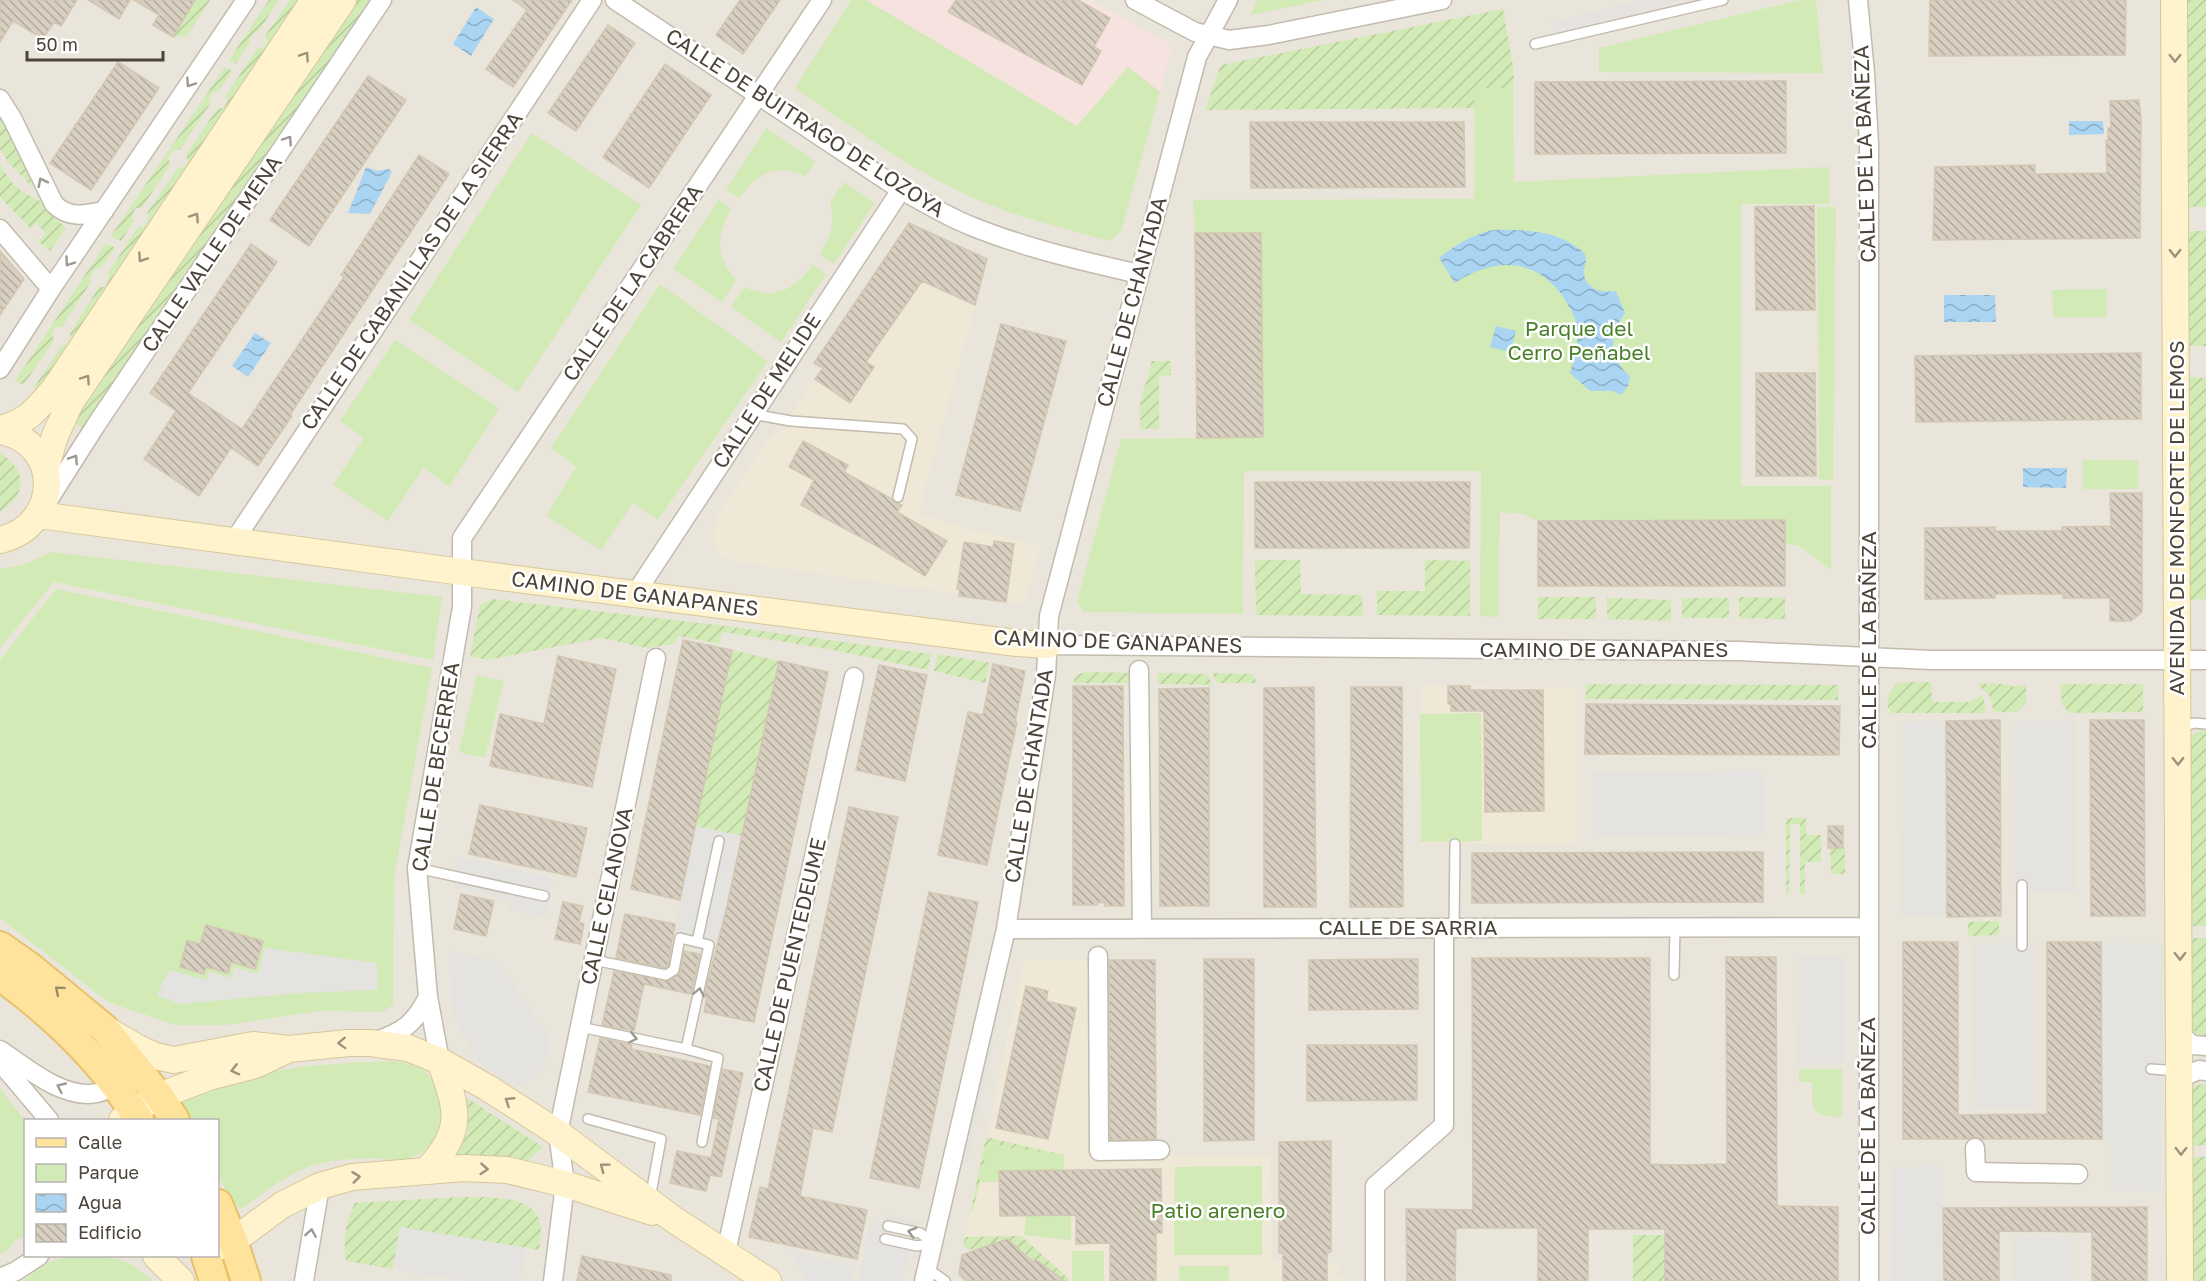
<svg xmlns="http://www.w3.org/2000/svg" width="2206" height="1281" font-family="'Golos Text',sans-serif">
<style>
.residential{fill:#eae5da;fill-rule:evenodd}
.education{fill:#efe8d6}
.medical{fill:#f6e3e0}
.green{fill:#d2eab5}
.garden{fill:url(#garden-furrows)}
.parking{fill:#e5e3e0}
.water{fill:url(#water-waves)}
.building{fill:url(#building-back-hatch);stroke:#d3c7b4;stroke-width:1.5}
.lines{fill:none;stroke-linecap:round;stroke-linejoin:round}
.lane-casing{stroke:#c2bbae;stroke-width:12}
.street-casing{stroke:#c2bbae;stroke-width:21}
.secondary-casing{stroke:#d6c79b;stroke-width:28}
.primary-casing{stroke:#e6c16a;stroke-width:32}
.lane{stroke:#fff;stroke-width:9}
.street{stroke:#fff;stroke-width:18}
.secondary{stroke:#fff3cd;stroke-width:26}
.primary{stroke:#ffe39c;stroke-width:28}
.oneway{stroke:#9c937c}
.oneway2{stroke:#9c9892}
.oneway3{stroke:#9c8c66}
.labels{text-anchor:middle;stroke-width:5;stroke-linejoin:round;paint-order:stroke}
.street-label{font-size:21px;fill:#4b4439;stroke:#fff}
.park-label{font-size:21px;fill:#4a7f2a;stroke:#fff}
</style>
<defs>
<pattern id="garden-furrows" width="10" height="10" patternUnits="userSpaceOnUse" patternTransform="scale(1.5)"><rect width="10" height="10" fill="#d2eab5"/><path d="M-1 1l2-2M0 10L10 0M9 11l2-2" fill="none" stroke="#b6ca9c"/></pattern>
<pattern id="water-waves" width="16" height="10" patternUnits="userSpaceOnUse" patternTransform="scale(1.5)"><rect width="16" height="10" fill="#a9d4f2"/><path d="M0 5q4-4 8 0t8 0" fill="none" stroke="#8caec5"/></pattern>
<pattern id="building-back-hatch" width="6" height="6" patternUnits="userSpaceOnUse" patternTransform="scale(1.5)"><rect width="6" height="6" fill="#d8cfc1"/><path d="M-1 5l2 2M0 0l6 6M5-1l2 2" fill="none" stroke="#b1aa9e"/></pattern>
</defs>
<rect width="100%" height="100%" fill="#f6f3ec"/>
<path class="residential" d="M0,0H2206V1281H0ZM26,1120H218V1256H26Z"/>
<path class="education" d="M922,281L975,305L918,513L959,527L1040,547L1024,604L728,560L717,553L713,539L717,515L772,434L791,427L792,412L815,379L850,402L874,368L866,362Z
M1421,686L1577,687V844H1421Z
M1024,960H1091L1095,1156L1270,1155L1272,1262L1337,1263L1338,1277L1347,1278V1281H1068V1278L1021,1236L965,1237Z"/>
<path class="medical" d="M866,0H1091L1172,46L1160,92L1128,67L1077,126Z"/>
<path class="green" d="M851,0H866L1077,126L1128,67L1160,92L1121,231L1110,241C1067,229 1023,219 983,202C914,173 856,130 795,88Z
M1258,0H1323L1250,15Z
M1800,0H1816L1823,73L1599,72V48Z
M1474,87L1513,88L1514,182L1829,167V204H1741V486H1831V570L1799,546L1784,543V520L1538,521L1523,514L1500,512L1498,617L1480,616L1481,471H1244L1243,614L1084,612L1077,602L1121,439L1263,437L1261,233H1195L1193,200L1474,199Z
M766,128L816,162L805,176C776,163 757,173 739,198L726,190Z
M532,133L641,205L518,392L409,320Z
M844,182L875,203L834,264L819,254C831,238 836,221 830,202Z
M719,199L731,209C716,237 715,254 736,280L722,302L673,269Z
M1817,207H1836L1833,480L1819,479Z
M813,264L826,274L781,342L731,307L745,287C774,301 796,289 813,264Z
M660,284L768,361L658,520L633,503L601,550L546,516L576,467L551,448Z
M2107,289V317H2053L2052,290Z
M395,340L499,408L449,487L424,467L388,521L333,485L364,438L340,421Z
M2083,460H2138V489H2083Z
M51,552L442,597L433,660L54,582L0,648V569L23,565Z
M56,589L432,668L394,878L393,1005L382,1012L320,1011L226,1025H176L108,1002L0,918V660Z
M477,675L504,681L485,758L459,752Z
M1481,713L1482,841L1421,842L1420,714Z
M363,1062C384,1062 408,1058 425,1072C436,1081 447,1103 444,1117C438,1135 427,1155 406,1159C394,1161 381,1158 369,1158C349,1159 325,1160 306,1168C282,1177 264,1193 244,1207L240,1208L232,1203L218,1174V1120H191L181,1101L255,1074L308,1066Z
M1799,1069H1842V1117C1810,1116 1812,1111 1812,1082H1799Z
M0,1088L25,1121V1235L13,1242L9,1249L0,1255Z
M988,1141L1007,1148L1064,1154V1170L1000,1171L999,1182H980Z
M1262,1166V1255H1174L1175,1167Z
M1071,1215V1240L1024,1235L1026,1216Z
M1072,1251H1104V1281H1072Z
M67,1256C109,1256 119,1252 153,1281H22L48,1263Z
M1179,1266H1229V1281H1179Z"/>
<path class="garden" d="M195,0H210L187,36L173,37Z
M269,0H279L258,32L254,33L249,40L250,43L236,64L229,60Z
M290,0H304L37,395L34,388L61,346L67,344L71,338L70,333L99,287H105L109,280L108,273L138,227L145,226L149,218L147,213L178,168L184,167L188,161L186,155L217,109L223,108L228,101L226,95L257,49L263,48L267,42L265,36Z
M354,0H372L83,428L72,422Z
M2186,0H2206V207H2186Z
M1503,9L1514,72L1513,88H1475L1474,108L1205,110L1221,65Z
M225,67L232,71L219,91L213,92L209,99L210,104L180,150H174L168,158L170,165L142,208H136L131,216L134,221L121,241L111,236Z
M0,116L34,188H33L9,163L0,149Z
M0,165L13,184L24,193L42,202L51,215L63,225L65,229L50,251L38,241L46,234L37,223L30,228L0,197Z
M2186,231H2206V346H2187Z
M106,243L115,248L101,268L94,270L90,278L91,282L62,327H56L52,334L54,340L25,383L22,384L15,381Z
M1152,361H1171V375L1159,376V429H1140V403Z
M2187,377L2206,378V599L2188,600Z
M0,453C27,469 28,496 0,512Z
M1255,560H1300L1301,594L1362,595L1363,616L1256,615Z
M1425,560L1470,561V616L1377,615V591H1425Z
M1538,597H1596V619H1538Z
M1739,597L1785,598V619L1739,618Z
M1607,598L1671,600V621L1607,619Z
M1682,598H1729V618H1682Z
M492,599L725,626L931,654L928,670L829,649L723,632L719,644L679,636L674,644L647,648L601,638L487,660L470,656L480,605Z
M732,650L779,661L742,836L695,826Z
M938,654L990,663L985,683L934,671Z
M1086,672L1131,673V683H1074V679L1079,674Z
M1158,673L1207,674L1212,685L1158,684Z
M1212,673L1253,674L1257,683H1217Z
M1904,682H1931L1932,702H1970L1980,696L1983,697L1986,713H1892C1883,704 1889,693 1896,684Z
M1980,682L1989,685L1990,683L2012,685L2013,687L2026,685V703L2017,712H1994L1989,695L1979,686Z
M1586,684L1838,685V700L1586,699Z
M2061,684H2143V712L2070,713L2062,705Z
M2201,730H2206V926H2192L2191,736Z
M1786,818H1806V835H1821V862H1805V894H1800V824H1790L1789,894H1786Z
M1830,848H1845V874H1831Z
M1999,921V935L1968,936V922Z
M2191,938H2206V1036L2199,1037L2192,1029Z
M2206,1084V1145L2190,1146L2189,1092L2196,1085Z
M467,1098L543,1147L525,1164L455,1157L468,1133Z
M986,1137L1059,1154L1007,1148L989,1141L973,1211L971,1210Z
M2189,1157H2206V1281H2190Z
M463,1197C485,1197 527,1195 538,1217C543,1226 540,1240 539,1250L400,1227L393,1269L346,1261C343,1238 345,1225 355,1203Z
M1633,1235H1665V1281H1633Z
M1021,1236L1068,1278V1281H1058L1049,1269L1037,1260L1033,1262L1007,1239L976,1251L963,1247L965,1237Z"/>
<path class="parking" d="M1638,0H1683L1558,33L1551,23Z
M1946,721L1947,917H1901L1903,722Z
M2014,721H2075V891H2015Z
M1763,770L1765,834L1594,837L1593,772Z
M695,826L742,836L719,942L674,931Z
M456,856L553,878L545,917L509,910L508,900L453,887Z
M2033,942L2034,1108L1974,1109L1973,943Z
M2101,942L2162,943L2161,1192L2110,1191V1139H2102Z
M265,948L377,963V990L299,993L179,1004L157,995L169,970L206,980L209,972L231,978L234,967L258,974Z
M448,950L497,961L548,1036L549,1055L539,1075L517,1085L500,1078L479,1061L453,1017Z
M1844,955V1063H1797L1799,956Z
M1001,981L1006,982L967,1165L962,1164Z
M1943,1165L1944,1281H1891L1892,1168Z
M885,1214L920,1222L916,1235L893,1230L891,1233L893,1237L914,1242L900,1281H858L871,1221L883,1223Z
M400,1227L526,1248L520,1281H466L393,1269Z
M2013,1238H2074V1281H2014Z
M791,1252L855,1265L853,1281H809L804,1277Z"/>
<path class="water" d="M476,7L494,19L471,56L453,44Z
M2069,121H2103L2104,134L2069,135Z
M366,167L377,171L389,169L392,172L370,214L348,213Z
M1492,230C1522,229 1558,230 1582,251C1590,258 1583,265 1584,273C1585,290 1603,293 1616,291L1625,313C1609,335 1608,358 1630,376L1628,386L1621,395L1613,391H1590L1570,373C1574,359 1579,343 1577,327C1576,317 1569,307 1564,298C1536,257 1494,257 1455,283L1439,258C1456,244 1471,236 1492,230Z
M1995,295L1996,322H1944V295Z
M1496,326L1516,331L1510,352L1490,347Z
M255,333L271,343L248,377L232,366Z
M2023,468H2067L2066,488L2023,487Z"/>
<path class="building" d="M0,0H77L61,26L54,22L43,39L13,21L0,42Z
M88,0H130L119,19Z
M134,0H195L173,37L153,25L159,15Z
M513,0H572L513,87L486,69L527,10Z
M740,0H780L743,54L716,35Z
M956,0H1078L1110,18L1094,47L1101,51L1082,85L948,12Z
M1930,0H2126L2125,55L1929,56Z
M608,25L635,43L576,131L548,113Z
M118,62L159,88L91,190L50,163Z
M665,64L711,95L649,188L603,157Z
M368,76L406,100L309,246L270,220Z
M1786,81V153L1535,154V82Z
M2139,100L2141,119L2140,238L1933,240L1935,167L2035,165V174L2107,173L2106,140H2108V128H2111L2110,101Z
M1250,122H1464L1465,187L1251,188Z
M419,155L449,174L290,415L292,416L258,466L231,448L199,496L144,459L176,411L150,393L251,244L277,262L188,393L242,429L344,277L341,275Z
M1814,206L1815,310H1756L1755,207Z
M909,223L987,259L975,305L922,281L866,362L874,367L850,403L815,379L823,368L814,363Z
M1195,233H1261L1263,437L1197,438Z
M0,251L24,279L0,315Z
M1001,324L1066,341L1020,511L956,495Z
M2141,353V419L1916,422L1915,356Z
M1756,373H1815L1816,476H1756Z
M803,441L848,465L844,472L892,499L894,502L902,505L897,512L947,541L925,576L877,546L801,505L814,480L789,467Z
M1255,482H1470L1469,548H1255Z
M2110,493H2142V612L2131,621H2110V598H2063V594H1995V598L1925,599V528L1995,527V531H2062V527L2111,526Z
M1785,520V586H1538V521Z
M994,541L1014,544L1006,602L959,596L960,589H957L964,542L993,547Z
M683,640L732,650L680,900L631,889Z
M558,656L616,669L592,787L490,766L500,714L544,724Z
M779,661L828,672L754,1022L704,1012L707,997H704L727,906Z
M993,664L1025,671L1015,722H1017L987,865L938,855L968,712L983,715Z
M879,665L927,675L905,781L856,770Z
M1073,686H1123L1124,906H1105V903L1098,902L1097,905H1073Z
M1448,686H1470V690H1543L1544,811L1485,812L1484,711H1451V704H1448Z
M1314,687L1316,907H1264V688Z
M1351,687H1402L1403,907H1350Z
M1209,688V906H1160L1159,689Z
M1586,704L1840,706L1839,755L1585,754Z
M2000,720L2001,916L1947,917L1946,721Z
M2090,720H2144L2145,916H2091Z
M480,805L587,828L576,877L469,854Z
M849,807L898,817L832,1132L813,1128L800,1196L867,1210L857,1259L749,1237L760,1187L768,1189Z
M1828,826H1843V848H1828Z
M1763,852V902L1472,903V853Z
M929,892L978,902L919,1188L870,1178Z
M461,894L494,901L486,936L454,929Z
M563,902L583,906L579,922L584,924L580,944L555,939Z
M625,914L675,924L668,966L665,968L616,958Z
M206,925L263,941L255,969L231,962L228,973L206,967L204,974L180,967L187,941L200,944Z
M1903,942H1958V1115L2047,1114V942H2101L2102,1139H1981L1975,1137L1968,1139H1903Z
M684,951L700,954L691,994L644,984L634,1031L602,1025L614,971L669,981L680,973Z
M1726,957H1776L1777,1206L1838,1207V1281H1665V1229H1588V1281H1538V1228H1456L1455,1281H1407L1406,1209L1473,1210L1472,958H1650V1164L1671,1165L1727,1164Z
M1204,959H1254V1140L1204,1141Z
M1395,959H1418V1009L1309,1010V960Z
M1109,960H1155L1156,1139L1110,1140Z
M1026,986L1048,991L1046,1001L1076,1008L1048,1139L996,1128Z
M600,1038L632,1045L631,1049L710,1066L700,1115L588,1092Z
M1307,1045H1417V1100L1307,1101Z
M723,1069L743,1073L721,1177L710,1175L706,1191L670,1183L677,1151L711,1158L719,1119L713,1118Z
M1331,1141V1252L1327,1253V1281H1283V1253H1279V1142Z
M1161,1169L1162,1233H1156V1281H1110V1243L1076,1244V1215L1000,1216L999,1171Z
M2147,1207V1281H2092V1232L1999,1231V1281H1944L1943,1208Z
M1007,1239L1033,1262L1036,1260L1065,1281H966L959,1274L962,1255Z
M582,1256L671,1275V1281H577Z"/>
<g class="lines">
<g class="lane-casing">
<path id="lane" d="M1535,44L1723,0
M752,414L791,421L903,429L912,439L898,497
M2179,728L2194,723L2206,724
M417,868L544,896
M2022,885V946
M1454,928L1455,844
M697,942L719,841
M594,960L666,975L674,970L680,938L709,945L686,1049
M1674,975L1675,928
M580,1027L686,1049L718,1058L702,1142
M2151,1069L2178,1071
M588,1119L661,1139L650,1199
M888,1226L920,1233L934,1243
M885,1239L917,1246L934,1243
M928,1269L945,1281"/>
</g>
<g class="street-casing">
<path id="street" d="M615,0L901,190C924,202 946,216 971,226C1025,248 1082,261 1139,274
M1135,0L1195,32L1229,40L1269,35L1442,0
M1858,0L1865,73L1869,145V1281
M0,99L12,118L54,204C69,219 85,215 104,211
M0,229L51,289
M0,369L51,289L246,0
M47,502L96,425L382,0
M234,541L592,0
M635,594L901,190
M1048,645L1739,651L1931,660H2206
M1139,670L1142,929
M1006,929L1868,927
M1098,956L1099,1151L1160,1150
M2181,1035L2192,1045L2206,1046
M374,1042C402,1032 414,1025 428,997
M0,1050C26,1067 63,1100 97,1093C106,1091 114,1085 122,1081
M440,1061L428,997L417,868L462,607V538L822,0
M0,1062L49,1120
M2180,1078L2199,1070L2206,1071
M1975,1148L1976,1172L2078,1174
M726,1252L854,677
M0,1278L16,1271L39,1256
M304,1281L320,1186
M553,1281L565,1184L558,1133L656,658
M924,1281L1006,929L1046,675L1049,616L1197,57L1228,0
M1375,1281V1186L1444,1125V928"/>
</g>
<g class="secondary-casing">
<path id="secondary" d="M2174,0L2180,1281
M0,429C28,422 37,409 55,388L314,0
M0,431C64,443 61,526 0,540
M45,470L55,436L70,403L343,0
M39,515L462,572L1017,643L1048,645
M109,1031L138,1048L155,1056L174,1060L253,1045L289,1049L348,1043H370L408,1048L440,1061L488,1088L558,1133L673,1219L768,1281
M122,1120L133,1111L159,1096L209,1077L255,1065L289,1049
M426,1171C465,1130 458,1110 440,1061
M218,1247L233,1241L282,1205L320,1186L352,1177L464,1168L507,1170L565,1184L652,1212
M156,1256L181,1281"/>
</g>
<g class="primary-casing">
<path id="primary" d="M0,946L30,967L104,1028L159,1096L175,1120
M0,976C54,1015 104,1063 139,1120
M218,1204L233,1241L246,1281
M206,1256L214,1281"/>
</g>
<use href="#lane" class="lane"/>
<use href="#street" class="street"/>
<use href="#secondary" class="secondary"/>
<use href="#primary" class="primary"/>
</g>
<defs><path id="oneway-chevron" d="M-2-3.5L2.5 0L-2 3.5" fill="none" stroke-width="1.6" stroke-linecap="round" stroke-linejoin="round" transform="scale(1.5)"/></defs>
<g class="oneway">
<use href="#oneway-chevron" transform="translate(305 56) rotate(-56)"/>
<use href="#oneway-chevron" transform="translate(2175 58) rotate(90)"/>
<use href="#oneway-chevron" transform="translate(195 217) rotate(-56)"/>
<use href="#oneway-chevron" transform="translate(2175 253) rotate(90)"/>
<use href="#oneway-chevron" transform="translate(142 258) rotate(124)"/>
<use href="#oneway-chevron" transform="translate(86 379) rotate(-56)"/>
<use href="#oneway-chevron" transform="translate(2178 761) rotate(89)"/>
<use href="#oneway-chevron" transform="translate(2180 956) rotate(89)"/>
<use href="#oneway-chevron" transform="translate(342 1043) rotate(178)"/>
<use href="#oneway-chevron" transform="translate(235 1070) rotate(166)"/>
<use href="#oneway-chevron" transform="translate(509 1101) rotate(-147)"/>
<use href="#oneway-chevron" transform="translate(2181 1151) rotate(90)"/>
<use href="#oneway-chevron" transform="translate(604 1167) rotate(-143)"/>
<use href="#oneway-chevron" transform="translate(484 1169) rotate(4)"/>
<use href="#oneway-chevron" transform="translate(356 1177) rotate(-7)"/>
</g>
<g class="oneway2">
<use href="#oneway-chevron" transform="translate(190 83) rotate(124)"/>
<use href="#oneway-chevron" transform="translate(288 140) rotate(-56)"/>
<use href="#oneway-chevron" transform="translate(42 182) rotate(-117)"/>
<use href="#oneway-chevron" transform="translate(69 262) rotate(125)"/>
<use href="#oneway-chevron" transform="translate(74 459) rotate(-57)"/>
<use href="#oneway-chevron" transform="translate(699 992) rotate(-78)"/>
<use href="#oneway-chevron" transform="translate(633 1038) rotate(12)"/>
<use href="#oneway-chevron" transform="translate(61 1087) rotate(-155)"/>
<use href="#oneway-chevron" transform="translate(912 1232) rotate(-164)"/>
<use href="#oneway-chevron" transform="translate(311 1233) rotate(-81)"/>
</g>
<use class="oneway3" href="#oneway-chevron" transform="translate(59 990) rotate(-140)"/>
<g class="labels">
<g class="street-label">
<text transform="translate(805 123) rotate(33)" y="7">CALLE DE BUITRAGO DE LOZOYA</text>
<text transform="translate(1865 154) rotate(-92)" y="7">CALLE DE LA BAÑEZA</text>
<text transform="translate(212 254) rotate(-56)" y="7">CALLE VALLE DE MENA</text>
<text transform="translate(412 271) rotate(-56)" y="7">CALLE DE CABANILLAS DE LA SIERRA</text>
<text transform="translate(633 283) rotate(-56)" y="7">CALLE DE LA CABRERA</text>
<text transform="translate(1132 302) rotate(-75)" y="7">CALLE DE CHANTADA</text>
<text transform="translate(767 391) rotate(-57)" y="7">CALLE DE MELIDE</text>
<text transform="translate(2177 518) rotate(-90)" y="7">AVENIDA DE MONFORTE DE LEMOS</text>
<text transform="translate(635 594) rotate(7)" y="7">CAMINO DE GANAPANES</text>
<text transform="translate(1869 640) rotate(-90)" y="7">CALLE DE LA BAÑEZA</text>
<text transform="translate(1118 642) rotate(2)" y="7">CAMINO DE GANAPANES</text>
<text x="1604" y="657">CAMINO DE GANAPANES</text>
<text transform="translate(436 767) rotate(-81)" y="7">CALLE DE BECERREA</text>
<text transform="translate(1029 776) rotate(-81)" y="7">CALLE DE CHANTADA</text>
<text transform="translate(607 896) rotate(-78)" y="7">CALLE CELANOVA</text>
<text x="1408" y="935">CALLE DE SARRIA</text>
<text transform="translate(790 965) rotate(-77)" y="7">CALLE DE PUENTEDEUME</text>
<text transform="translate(1868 1126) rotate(-90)" y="7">CALLE DE LA BAÑEZA</text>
</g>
<g class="park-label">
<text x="1579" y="336">Parque del<tspan x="1579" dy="24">Cerro Peñabel</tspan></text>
<text x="1218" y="1218">Patio arenero</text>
</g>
</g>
<rect x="24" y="1119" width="195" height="138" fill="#ffffff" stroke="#b7b4b0" stroke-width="1.5"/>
<rect x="36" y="1138" width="30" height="9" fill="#ffe39c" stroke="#b7b4b0" stroke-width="1.5"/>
<text x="78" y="1149" font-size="18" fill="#4b4439">Calle</text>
<rect x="36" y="1164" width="30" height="18" fill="#d2eab5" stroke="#b7b4b0" stroke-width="1.5"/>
<text x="78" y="1179" font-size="18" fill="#4b4439">Parque</text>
<rect x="36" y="1194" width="30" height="18" fill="url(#water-waves)" stroke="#b7b4b0" stroke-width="1.5"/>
<text x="78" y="1209" font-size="18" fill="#4b4439">Agua</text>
<rect x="36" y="1224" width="30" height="18" fill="url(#building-back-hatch)" stroke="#b7b4b0" stroke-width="1.5"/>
<text x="78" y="1239" font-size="18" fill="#4b4439">Edificio</text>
<path d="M27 51v9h136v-9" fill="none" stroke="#4b4439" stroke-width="3"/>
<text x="36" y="51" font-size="18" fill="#4b4439" stroke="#ffffff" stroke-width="4.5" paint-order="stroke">50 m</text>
</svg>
